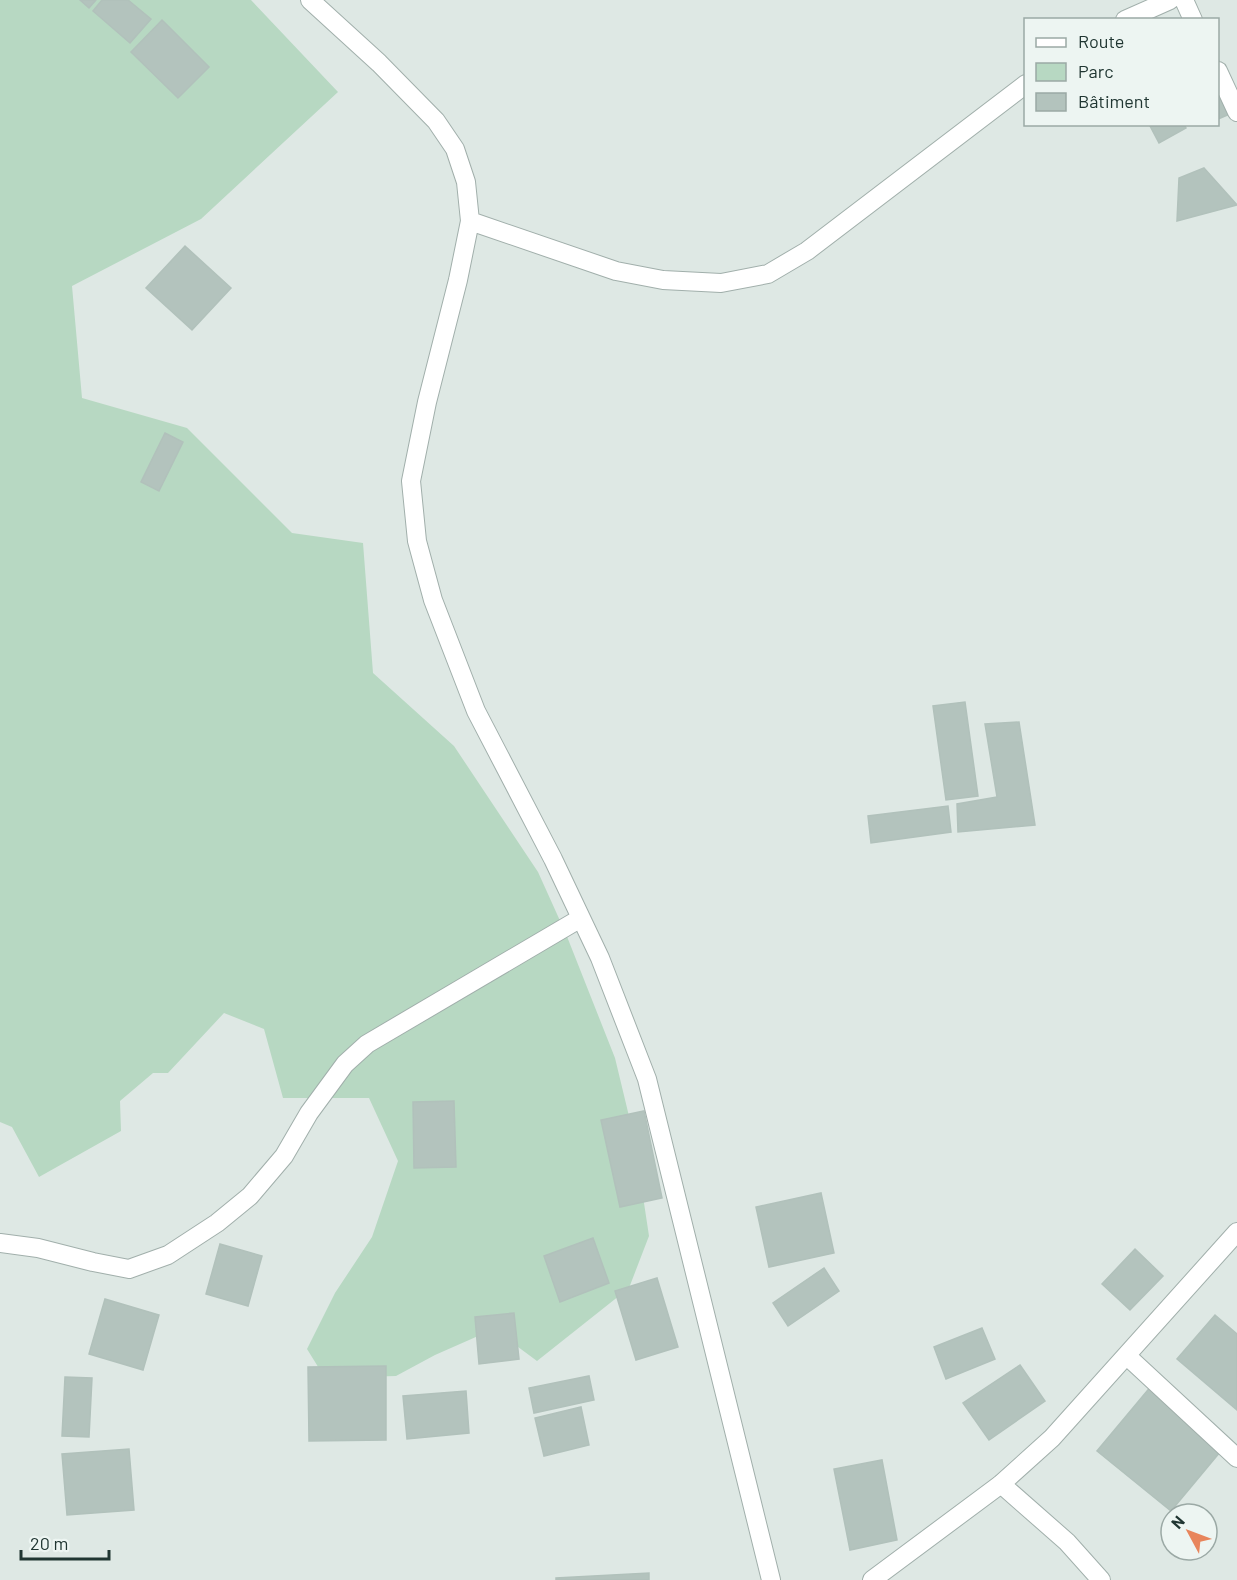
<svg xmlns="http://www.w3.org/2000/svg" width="1237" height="1580" font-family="Barlow,sans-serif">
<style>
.green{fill:#b7d8c2}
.building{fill:#b3c3bd;stroke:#b1c1bb;stroke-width:1.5}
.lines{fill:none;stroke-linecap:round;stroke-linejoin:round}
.minor-casing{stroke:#a1afab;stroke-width:20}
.tertiary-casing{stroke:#a1afab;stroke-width:20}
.minor{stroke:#fff;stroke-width:18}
.tertiary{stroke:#fff;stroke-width:18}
</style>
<rect width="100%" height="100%" fill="#dee8e4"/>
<path class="green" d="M0,0H251L338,92L201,219L72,286L82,398L187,428L292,533L363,543L373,673L454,746L538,872L566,934L615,1058L634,1137L649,1236L629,1288L537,1361L494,1329L435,1355L396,1376L325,1378L307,1349L335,1293L372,1237L398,1161L369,1098H283L264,1029L224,1013L168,1073H153L120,1101L121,1131L39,1177L12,1127L0,1122Z"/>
<path class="building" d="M80,0H96L89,8Z
M102,0H128L151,19L130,43L93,11Z
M162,20L209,67L178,98L131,52Z
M1218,59L1237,105V111L1218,119Z
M1149,124H1184L1186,128L1159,143Z
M1204,168L1237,205L1177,221L1179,178Z
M185,246L231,288L192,330L146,288Z
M165,433L183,442L159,491L141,482Z
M965,702L978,796L946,800L933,706Z
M1019,722L1035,825L958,832L957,804L997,797L985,724Z
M948,806L951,832L871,843L868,816Z
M454,1101L456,1167L414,1168L413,1102Z
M644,1111L662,1198L620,1207L601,1120Z
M821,1193L834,1253L769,1267L756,1207Z
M593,1238L609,1283L560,1302L544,1256Z
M220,1244L262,1256L248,1306L206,1294Z
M1135,1249L1163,1276L1130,1310L1102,1284Z
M824,1268L839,1291L788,1326L773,1303Z
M657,1278L678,1347L636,1360L615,1291Z
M105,1299L159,1315L143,1370L89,1354Z
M514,1313L519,1359L479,1364L475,1317Z
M1215,1315L1237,1334V1410L1177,1359Z
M982,1328L995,1359L946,1379L934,1347Z
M1020,1365L1045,1401L989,1440L963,1403Z
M386,1366V1440L309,1441L308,1367Z
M589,1376L594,1400L534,1413L529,1388Z
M65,1377L92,1378L89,1437L62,1436Z
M1152,1385L1225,1446L1171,1511L1097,1451Z
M466,1391L469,1433L407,1439L403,1396Z
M581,1407L589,1445L544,1456L535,1418Z
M129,1449L134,1510L67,1515L62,1454Z
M882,1460L897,1540L850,1550L834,1469Z
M649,1573V1580H556V1578Z"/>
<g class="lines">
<g class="minor-casing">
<path id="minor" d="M310,0L379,63L436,121L455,149L466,182L470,221L458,280L427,402L411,481L417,541L433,600L476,711L553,859L600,958L647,1079L771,1580
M1184,0L1193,20
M1125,20L1170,0
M1218,71L1237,112
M470,221L616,271L663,280L721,283L768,274L807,251L1026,84
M0,1243L38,1248L93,1262L129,1269L168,1255L217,1223L250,1196L284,1156L309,1113L345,1064L367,1044L581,918
M1127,1356L1237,1458
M1001,1484L1067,1542L1101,1580"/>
</g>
<g class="tertiary-casing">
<path id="tertiary" d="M872,1580L1001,1484L1052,1438L1237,1232"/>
</g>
<use href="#minor" class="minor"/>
<use href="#tertiary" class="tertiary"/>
</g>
<rect x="1024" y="18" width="195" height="108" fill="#edf5f2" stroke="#9ba9a5" stroke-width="1.5"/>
<rect x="1036" y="38" width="30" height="9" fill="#ffffff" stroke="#9ba9a5" stroke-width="1.5"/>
<text x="1078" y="48" font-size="18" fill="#203632">Route</text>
<rect x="1036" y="63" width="30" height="18" fill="#b7d8c2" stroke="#9ba9a5" stroke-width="1.5"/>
<text x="1078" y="78" font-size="18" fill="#203632">Parc</text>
<rect x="1036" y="93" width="30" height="18" fill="#b3c3bd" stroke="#9ba9a5" stroke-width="1.5"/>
<text x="1078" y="108" font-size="18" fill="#203632">Bâtiment</text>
<g transform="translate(1189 1532) rotate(311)"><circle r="28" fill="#edf5f2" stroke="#9ba9a5" stroke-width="1.5"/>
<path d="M0-4.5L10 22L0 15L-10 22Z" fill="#e8855c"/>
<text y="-9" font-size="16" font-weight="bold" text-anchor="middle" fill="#203632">N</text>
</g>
<path d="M21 1550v9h88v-9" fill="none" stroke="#203632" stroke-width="3"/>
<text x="30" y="1550" font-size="18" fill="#203632" stroke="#edf5f2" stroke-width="4.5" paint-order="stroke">20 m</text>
</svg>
